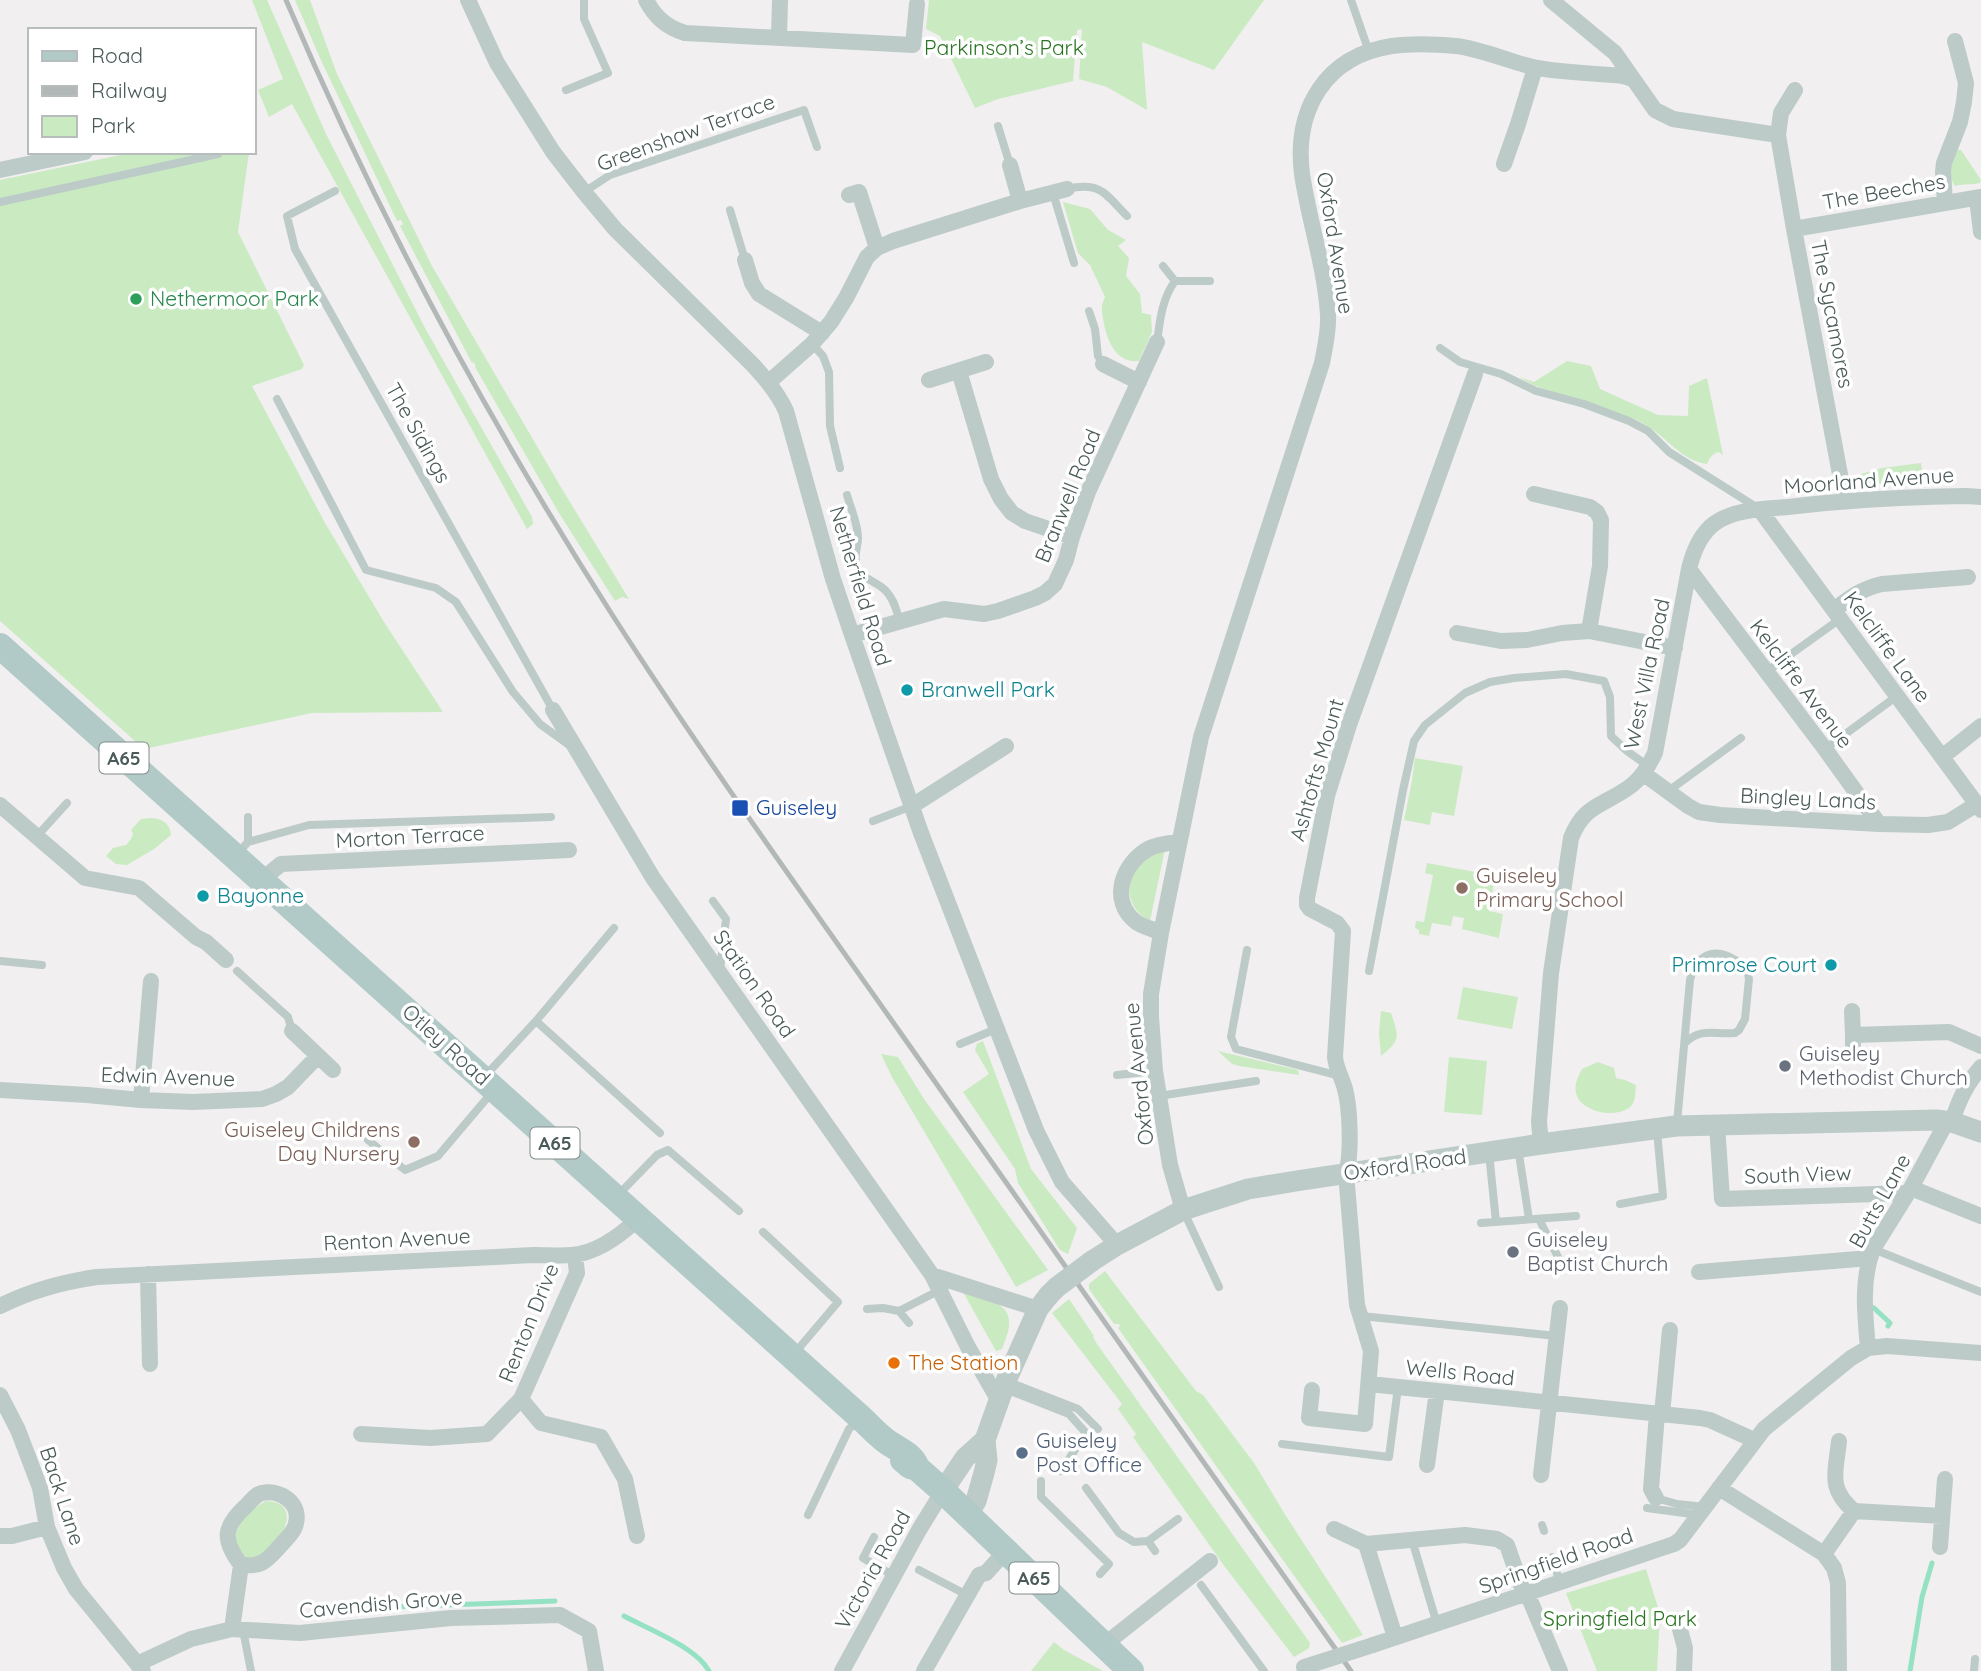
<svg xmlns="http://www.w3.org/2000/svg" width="1981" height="1671" font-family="Quicksand,sans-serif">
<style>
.green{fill:#caeac2}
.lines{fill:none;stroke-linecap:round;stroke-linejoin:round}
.stream{stroke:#94e2c3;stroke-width:5}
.service{stroke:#bccac8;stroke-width:8}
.minor{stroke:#bccac8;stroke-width:16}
.tertiary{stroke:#bccac8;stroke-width:21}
.primary{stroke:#b1cac8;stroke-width:26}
.rail{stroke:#b2b8b8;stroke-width:5}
.minor-bridge{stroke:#bccac8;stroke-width:16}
.tertiary-bridge{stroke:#bccac8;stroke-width:21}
.leisure-dot{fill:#2e9e5b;stroke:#fff;stroke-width:2.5}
.culture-dot{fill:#0f9aa8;stroke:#fff;stroke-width:2.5}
.transit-dot{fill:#1a4fb4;stroke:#fff;stroke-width:2.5}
.education-dot{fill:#8d6e63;stroke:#fff;stroke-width:2.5}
.worship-dot{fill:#6b7280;stroke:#fff;stroke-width:2.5}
.food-dot{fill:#e8710a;stroke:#fff;stroke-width:2.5}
.service-dot{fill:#5c6f8a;stroke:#fff;stroke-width:2.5}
.labels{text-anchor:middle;stroke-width:7;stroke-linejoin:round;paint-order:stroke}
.shield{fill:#fff;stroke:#808c8a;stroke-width:2}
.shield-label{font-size:19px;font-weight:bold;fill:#495a58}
.park-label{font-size:21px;fill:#297421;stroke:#fff}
.street-label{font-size:21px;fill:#495a58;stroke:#fff}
.leisure-label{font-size:21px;fill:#27864d;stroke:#fff;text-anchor:start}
.culture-label{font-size:21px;fill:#0d838f;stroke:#fff;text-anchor:start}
.transit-label{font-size:21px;fill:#164399;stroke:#fff;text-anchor:start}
.education-label{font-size:21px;fill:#785e54;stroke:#fff;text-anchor:start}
.worship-label{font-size:21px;fill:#5b616d;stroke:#fff;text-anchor:start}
.food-label{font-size:21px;fill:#c56008;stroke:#fff;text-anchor:start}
.service-label{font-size:21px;fill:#4e5e75;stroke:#fff;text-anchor:start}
</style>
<rect width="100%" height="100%" fill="#f1eff0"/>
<path class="green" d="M252,0H267L326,134L425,328L532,517L533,524L527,529L292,104L269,117L258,90L283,79Z
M295,0H310L337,74L432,266L559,484L629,599L622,597L615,601L559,513L475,367L476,366L473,362L472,363L400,226L403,224L401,220L397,221L320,58Z
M929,0H1264L1214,70L1142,42L1147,110L1107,87L1079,79L1082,29L1077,30L1073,81L998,99L975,108L940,36L926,29Z
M1957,150H1961L1981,180L1980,183C1973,185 1958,184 1955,186C1946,174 1951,162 1957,150Z
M135,152H249L238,232L304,365L302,369L252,386L325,523L384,622L443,712L312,713L144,749L0,621V180Z
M1063,202L1090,209L1108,230L1126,240L1118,246L1129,258L1126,276L1140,294L1142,313L1151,315L1152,332L1139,361C1116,363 1108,342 1104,324C1102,312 1100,308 1105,297L1090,265L1078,253Z
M1567,361L1591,366L1600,389L1658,415L1688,416L1689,386L1707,378L1723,455L1719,452C1713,453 1709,458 1707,464C1683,461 1669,440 1649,427C1638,419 1623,415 1610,411C1579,401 1547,394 1519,377L1534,382Z
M1921,463L1923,480L1925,482L1867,484L1857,480L1854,476L1882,468Z
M1415,758L1463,766L1454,816L1432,812L1430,825L1404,820L1412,781Z
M150,818C161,818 170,823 171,835L154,849L127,865L116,864L106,856L113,848L126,845L131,839L133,834L131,830L141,819Z
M1165,849L1150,921C1125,908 1122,878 1144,859C1150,855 1159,852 1165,849Z
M1427,863L1491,875L1490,881L1494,882L1489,911L1503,914L1499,938L1462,929L1464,918L1453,916L1451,926L1432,923L1429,936L1419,934V930L1415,928L1416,921L1424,922L1433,875L1425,873Z
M1463,987L1518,997L1512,1029L1457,1019Z
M1381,1011L1391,1013C1399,1037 1401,1040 1381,1056L1379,1033Z
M983,1041L1031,1169L1077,1228L1068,1254L1060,1250L1018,1183L1015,1169L963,1092L989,1074L975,1050L977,1044Z
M1218,1051L1298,1070L1299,1075L1239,1066L1232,1064Z
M881,1054L898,1057L924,1099L1048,1270L1016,1287L892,1077Z
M1449,1057L1487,1061L1482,1115L1444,1112Z
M1598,1062L1614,1068L1616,1078L1625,1080L1636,1085C1635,1092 1636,1101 1631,1106C1618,1119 1584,1113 1577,1096C1573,1086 1578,1077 1582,1069Z
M1105,1271L1196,1391L1203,1395L1254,1463L1286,1516L1363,1635L1342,1643L1118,1328L1120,1326L1119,1324H1114L1089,1289V1284Z
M963,1292C978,1297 1009,1301 1009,1321C1010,1330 1005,1340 1002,1349L996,1351Z
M1069,1299L1094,1336L1093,1337L1097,1344L1310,1643L1309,1648L1294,1657L1225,1567L1133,1437L1136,1434L1118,1409L1122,1404L1052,1313Z
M266,1501C301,1502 285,1536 268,1551C264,1554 258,1557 253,1560L243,1558C241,1553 236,1547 235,1542C233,1526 253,1507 266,1501Z
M1646,1569L1660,1614L1657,1671H1597L1566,1593Z
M1054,1642L1064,1650L1103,1671H1031Z"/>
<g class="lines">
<path class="stream" d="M1874,1308L1890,1323L1888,1326
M390,1607L555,1601
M624,1616C648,1629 696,1647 709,1671
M1910,1671L1922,1597L1932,1563"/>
<path class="service" d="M1351,0L1369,52
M566,90L608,73L584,19V0
M998,126L1010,165
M1067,189C1101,181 1105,194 1127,216
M335,191L287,216L295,249L553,710
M584,192L610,175L804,110L817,147
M1053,193L1074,263
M0,202L218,154
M730,210L745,260
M1163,266L1175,281
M1089,311L1095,329L1098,356L1103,364
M1157,342C1160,320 1162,299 1175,281H1210
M812,344L823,356L829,372L830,426L840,468
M1440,348L1460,362L1501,374L1536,391L1584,404L1629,421L1648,431L1669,452L1756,507
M277,399L366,570L436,588L456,602L513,692L540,724L569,745
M847,495C851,509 858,524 858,538C858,547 853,557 857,566C862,580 877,581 886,591C894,599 896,610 900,621
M1766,672L1840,619
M1825,749L1897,696
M1667,792L1741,738
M248,817V842
M873,821L912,806
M37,836L67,803
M236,855L248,842L309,825L551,817
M713,901L726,919L720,970
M1247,950L1231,1037L1236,1049L1340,1076
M0,961L42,965
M237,971L288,1017L292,1031
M1369,971L1403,790L1414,741L1425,725L1465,693L1490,682L1514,678L1566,674L1604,681L1610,697L1611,736L1627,751L1648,766
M536,1021L660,1133
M960,1044L996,1029
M1117,1075L1155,1071
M485,1076L536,1021L614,928
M1159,1096L1256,1081
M1677,1123L1690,980C1697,954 1714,946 1737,961C1744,967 1748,970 1749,979L1745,1019L1739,1030L1735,1033C1715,1035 1700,1027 1685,1043
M368,1140L405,1170L438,1156L493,1091
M1518,1148L1529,1219
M1489,1153L1496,1222
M618,1195L657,1155L668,1150L739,1211
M1620,1204L1663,1196L1657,1131
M1184,1212L1219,1287
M1539,1219L1561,1263L1577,1264
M1481,1223L1576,1216
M763,1232L838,1302L794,1354
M1873,1249L1981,1292
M867,1309L883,1308L899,1311L940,1290
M899,1311L909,1323
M1361,1316L1557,1336
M1009,1382L1078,1409L1098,1429
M1005,1389L1069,1414L1086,1433L1061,1471
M1282,1444L1389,1457L1398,1387
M1041,1481V1497L1109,1564L1100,1574
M1086,1488L1119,1533L1134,1542L1148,1541L1155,1551
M1656,1498L1677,1504L1705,1507
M1647,1508L1699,1515
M808,1515L849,1429L859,1420
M1542,1525L1544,1531
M874,1537L863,1558L894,1576
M1412,1540L1437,1624
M1148,1541L1178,1519
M1552,1557L1560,1583
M919,1570L967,1595
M1201,1585L1264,1671
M243,1630L251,1671
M1974,1671L1975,1659"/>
<path class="minor" d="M468,0L497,63L553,152L584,192L615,229L753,365C766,379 778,393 786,411L833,579L852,635L921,833L1036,1130L1062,1182L1117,1245
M646,0C655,17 666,27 685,33L913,45L917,4
M1551,0L1615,53L1655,110L1673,119L1778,135
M779,38L780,0
M1795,90L1781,113L1778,135L1794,229L1845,501
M1504,164L1518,124L1535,68
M1010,165L1020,201
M0,170L85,152
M849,195L859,192L877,248
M1977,198L1981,232
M1945,203L1943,171L1944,163L1960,122L1964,102L1966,83L1955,41
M1794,229L1981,197
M745,260L752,283L759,294L822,333
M1103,364L1139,382
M959,371L991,479L1001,499L1012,513L1025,521L1072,537
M929,380L986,362
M769,382L812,344L831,322L846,298L867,257L877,248L893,241L1020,201L1067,189
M1534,494L1590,507L1597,512L1601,520L1600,566L1589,631
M1760,510L1981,810
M1689,569L1825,749L1879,824
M1834,610C1849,598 1863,588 1882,584L1968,577
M1457,633L1501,641L1527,640L1562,633L1589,631L1675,648
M852,635L944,609L984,614L998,611L1035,598L1045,593L1055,584L1066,560L1072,537L1088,492L1157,342
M553,710L653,878L932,1275L968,1347L999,1401
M1942,757L1981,726
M1644,774L1688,806L1699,812L1720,815L1879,824L1928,825L1948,822L1977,804
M0,805L85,878L139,888L196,937L206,942L226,960
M912,806L1006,746
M260,881L281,864L569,850
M1161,933C1153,929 1143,927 1136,922C1109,901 1122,864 1148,849C1157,844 1169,843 1179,842
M1852,1011L1853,1035L1949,1032L1981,1046
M292,1031L333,1070
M1853,1055V1035
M0,1090L87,1095L141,1100L193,1102L262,1099L276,1094L288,1087L318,1056
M141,1100L151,981
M1952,1122C1958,1101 1967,1083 1981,1067
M1717,1124L1722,1199L1908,1193
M1541,1144L1539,1122L1551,973L1571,838C1584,805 1602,806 1628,788C1641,779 1648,767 1655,753L1689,569C1693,552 1700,534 1715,523C1735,509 1765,509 1788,507C1847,500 1906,497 1966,496L1981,497
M1911,1188L1981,1216
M1183,1210L1170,1165L1155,1071L1151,1017V994L1161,933L1201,737L1322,363C1325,347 1329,331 1328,315C1325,267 1309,221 1302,174C1294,110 1325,56 1392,46C1413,43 1435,44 1456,46C1482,49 1507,61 1533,67C1561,73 1594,73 1623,76L1632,79
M1699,1272L1870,1258
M148,1274L150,1364
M932,1275L1038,1309
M0,1306C32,1290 62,1282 97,1277L534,1255C547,1255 560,1256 572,1255C598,1253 621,1235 639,1218
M1868,1348C1865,1316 1861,1280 1873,1249L1911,1188L1947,1121
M1369,1384L1700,1418L1710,1420L1754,1440
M1312,1390L1309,1418L1365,1424L1371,1351L1357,1305L1346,1173C1352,1156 1350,1107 1345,1089C1342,1077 1336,1069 1335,1057L1343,931L1337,923L1310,909L1307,905V898L1327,796L1349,725L1475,374
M0,1395L18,1430L40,1488L47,1527L64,1568L76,1589L143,1671
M521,1399L541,1423L601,1437L625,1479L637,1536
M1662,1414L1670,1330
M361,1434L430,1438L487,1434L521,1399L577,1273L575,1255
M1839,1441C1836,1472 1827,1488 1854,1511
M1427,1465L1437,1391
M1541,1475L1560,1308
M1719,1488L1824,1554L1834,1568L1838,1583L1839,1671
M1656,1498L1651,1489L1657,1414
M1854,1511L1942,1516
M1334,1529L1366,1544L1465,1535L1497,1539L1507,1545L1524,1594
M0,1536H12L47,1527
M1366,1544L1395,1637
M1940,1547L1945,1479
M1824,1554L1854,1511
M1527,1593L1560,1671
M1678,1622L1685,1648L1684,1671
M232,1629L241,1565C222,1540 223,1527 246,1506C251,1501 256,1494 262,1493C280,1489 301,1503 296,1523C295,1531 287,1538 281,1545C267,1560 264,1567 241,1565
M1104,1645L1210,1561
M1373,1645L1674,1544L1680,1540L1764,1429L1851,1358L1868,1348L1887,1346L1981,1353
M137,1664L191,1639L232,1629L300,1633L451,1618L560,1615L589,1631L596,1671
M842,1671L919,1530L943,1491
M924,1671L979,1575L986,1573L1006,1551"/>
<path class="tertiary" d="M1092,1261L1117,1245L1183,1210L1248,1189L1296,1181L1541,1144L1676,1126L1936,1120L1952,1122L1981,1132
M943,1491L965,1458L985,1440
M968,1514L976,1501L984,1473L987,1460L985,1440L1006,1381L1038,1309L1049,1295"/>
<path class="primary" d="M0,646C286,905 575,1160 861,1418C871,1427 881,1439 892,1445C903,1452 913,1456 917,1468
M903,1460L910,1466L917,1468L943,1491L1131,1671"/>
<path class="rail" d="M286,0C377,214 488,421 613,616C705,759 804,896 902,1035C1052,1247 1203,1458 1351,1671"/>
<path class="minor-bridge" d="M1304,1667L1373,1645"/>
<path class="tertiary-bridge" d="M1049,1295L1057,1287L1092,1261"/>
</g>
<circle class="leisure-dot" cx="136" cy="299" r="7"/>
<g class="culture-dot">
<circle cx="907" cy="690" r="7"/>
<circle cx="203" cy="896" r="7"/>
<circle cx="1831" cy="965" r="7"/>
</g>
<rect class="transit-dot" x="731" y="799" width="18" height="18" rx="3.5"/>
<g class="education-dot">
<circle cx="1462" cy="888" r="7"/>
<circle cx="414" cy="1142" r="7"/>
</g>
<g class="worship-dot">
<circle cx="1785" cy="1066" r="7"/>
<circle cx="1513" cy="1252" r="7"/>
</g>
<circle class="food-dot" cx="894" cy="1363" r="7"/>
<circle class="service-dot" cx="1022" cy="1453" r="7"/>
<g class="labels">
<g class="shield">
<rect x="99.5" y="742.5" width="49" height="31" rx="5"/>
<rect x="530.5" y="1127.5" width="49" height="31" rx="5"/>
<rect x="1009.5" y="1562.5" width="49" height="31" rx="5"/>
</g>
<g class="shield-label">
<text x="124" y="765">A65</text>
<text x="555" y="1150">A65</text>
<text x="1034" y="1585">A65</text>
</g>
<g class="park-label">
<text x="1004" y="55">Parkinson’s Park</text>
<text x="1620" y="1626">Springfield Park</text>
</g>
<g class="street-label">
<text transform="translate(686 133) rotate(-20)" y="7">Greenshaw Terrace</text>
<text transform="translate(1884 192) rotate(-10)" y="7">The Beeches</text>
<text transform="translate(1335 243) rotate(81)" y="7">Oxford Avenue</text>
<text transform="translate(1832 314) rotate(79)" y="7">The Sycamores</text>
<text transform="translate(418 433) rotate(61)" y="7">The Sidings</text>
<text transform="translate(1869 481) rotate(-4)" y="7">Moorland Avenue</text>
<text transform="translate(1068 496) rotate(-68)" y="7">Branwell Road</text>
<text transform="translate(860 586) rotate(73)" y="7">Netherfield Road</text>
<text transform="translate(1887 647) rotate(54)" y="7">Kelcliffe Lane</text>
<text transform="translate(1647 674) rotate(-78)" y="7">West Villa Road</text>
<text transform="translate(1801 684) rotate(53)" y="7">Kelcliffe Avenue</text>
<text transform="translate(1317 770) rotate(-74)" y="7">Ashtofts Mount</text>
<text transform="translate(1808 799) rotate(3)" y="7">Bingley Lands</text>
<text transform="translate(410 837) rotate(-3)" y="7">Morton Terrace</text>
<text transform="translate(754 984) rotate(55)" y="7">Station Road</text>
<text transform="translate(446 1045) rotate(42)" y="7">Otley Road</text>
<text transform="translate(1139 1074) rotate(-96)" y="7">Oxford Avenue</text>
<text transform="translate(168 1077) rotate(2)" y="7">Edwin Avenue</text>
<text transform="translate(1405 1165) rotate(-8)" y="7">Oxford Road</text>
<text transform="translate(1798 1175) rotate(-2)" y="7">South View</text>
<text transform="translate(1880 1201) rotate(-61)" y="7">Butts Lane</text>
<text transform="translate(397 1240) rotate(-3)" y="7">Renton Avenue</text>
<text transform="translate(529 1323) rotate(-68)" y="7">Renton Drive</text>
<text transform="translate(1460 1373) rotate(6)" y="7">Wells Road</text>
<text transform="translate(62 1496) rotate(72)" y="7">Back Lane</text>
<text transform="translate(1556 1561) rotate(-19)" y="7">Springfield Road</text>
<text transform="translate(873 1570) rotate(-61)" y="7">Victoria Road</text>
<text transform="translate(381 1604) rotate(-5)" y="7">Cavendish Grove</text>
</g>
<g class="leisure-label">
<text x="150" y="306">Nethermoor Park</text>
</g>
<g class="culture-label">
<text x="921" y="697">Branwell Park</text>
<text x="217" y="903">Bayonne</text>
<text x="1817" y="972" text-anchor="end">Primrose Court</text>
</g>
<g class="transit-label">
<text x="756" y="815">Guiseley</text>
</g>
<g class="education-label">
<text x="1476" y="883">Guiseley<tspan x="1476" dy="24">Primary School</tspan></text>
<text x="400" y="1137" text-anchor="end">Guiseley Childrens<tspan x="400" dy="24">Day Nursery</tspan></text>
</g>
<g class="worship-label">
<text x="1799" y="1061">Guiseley<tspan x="1799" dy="24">Methodist Church</tspan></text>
<text x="1527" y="1247">Guiseley<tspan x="1527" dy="24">Baptist Church</tspan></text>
</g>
<g class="food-label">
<text x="908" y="1370">The Station</text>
</g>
<g class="service-label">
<text x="1036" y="1448">Guiseley<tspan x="1036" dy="24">Post Office</tspan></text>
</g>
</g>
<rect x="28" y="28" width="228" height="126" fill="#ffffff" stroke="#b6bdbc" stroke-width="2"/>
<rect x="42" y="51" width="35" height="10" fill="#b1cac8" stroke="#b6bdbc" stroke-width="2"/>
<text x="91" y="63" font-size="21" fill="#495a58">Road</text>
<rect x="42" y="86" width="35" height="10" fill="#b2b8b8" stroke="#b6bdbc" stroke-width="2"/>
<text x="91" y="98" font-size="21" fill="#495a58">Railway</text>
<rect x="42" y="116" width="35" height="21" fill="#caeac2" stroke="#b6bdbc" stroke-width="2"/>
<text x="91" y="133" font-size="21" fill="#495a58">Park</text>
</svg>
